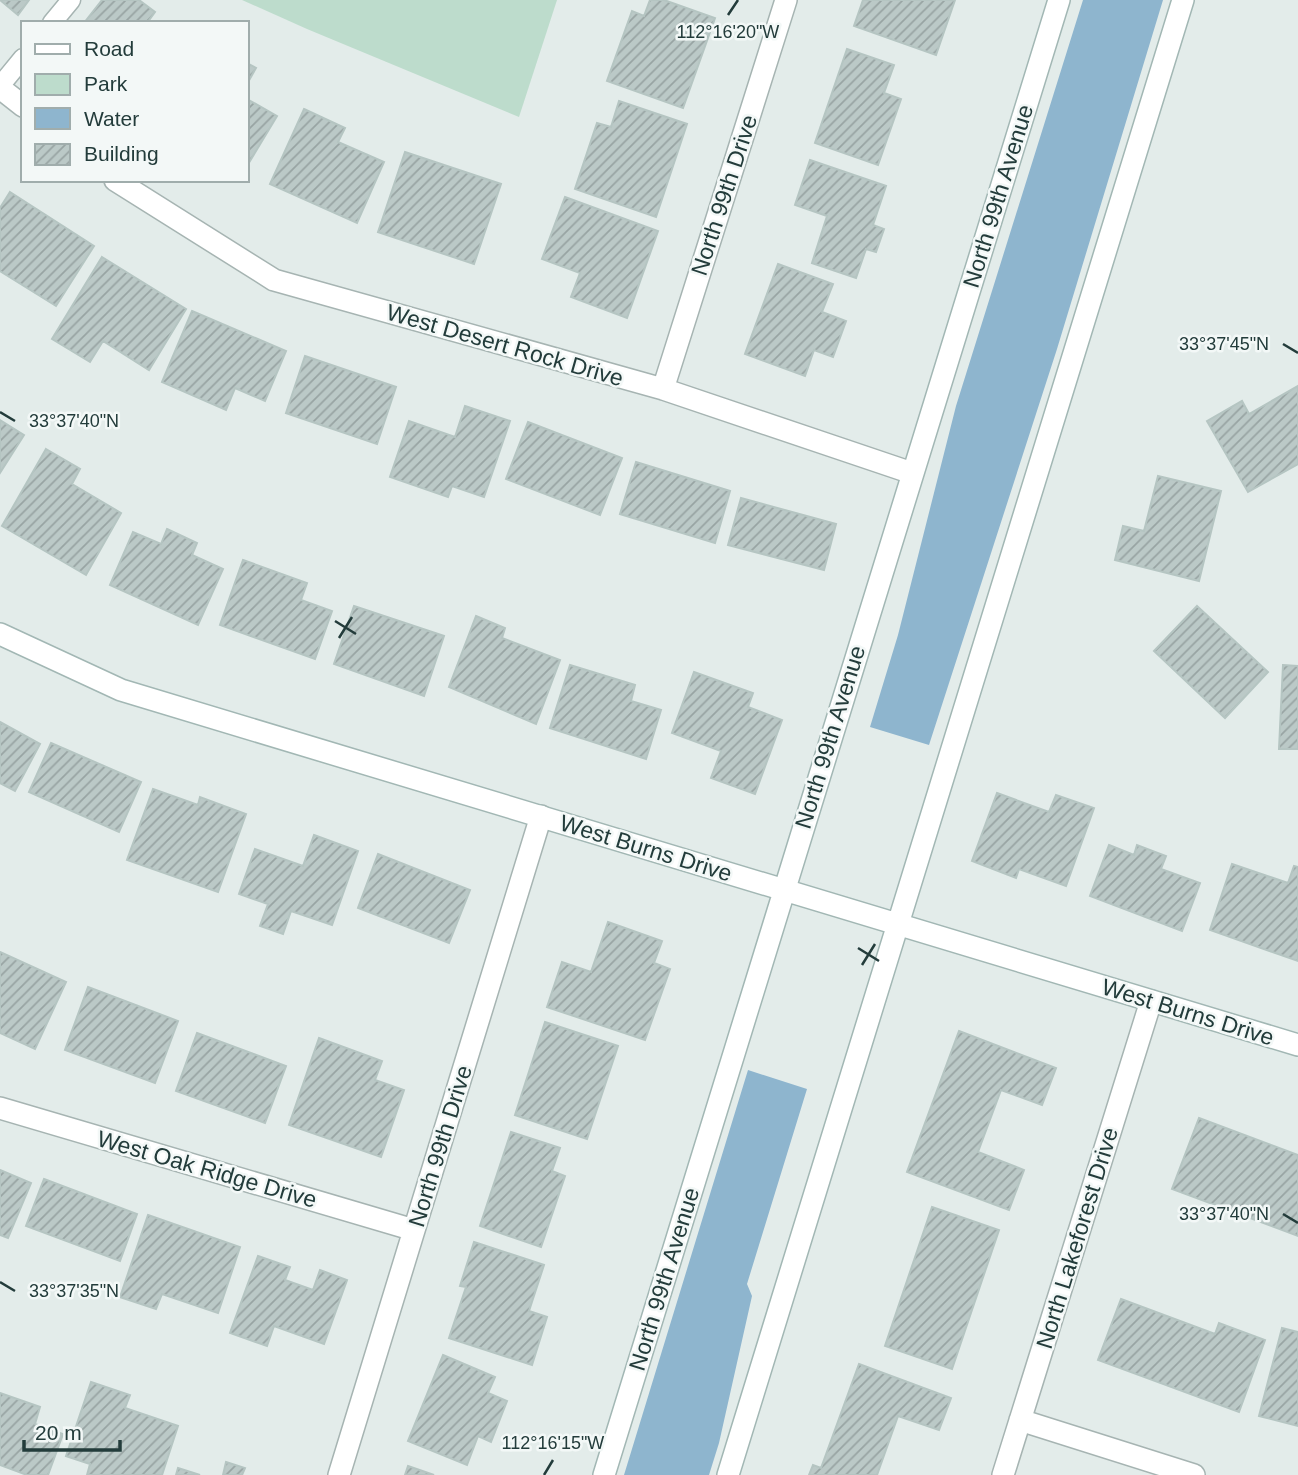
<svg xmlns="http://www.w3.org/2000/svg" width="1298" height="1475" font-family="Helvetica,sans-serif">
<style>
.green{fill:#bddccc}
.water{fill:#8eb5ce}
.building{fill:url(#building-hatch);stroke:#b5c5c2;stroke-width:2}
.lines{fill:none;stroke-linecap:round;stroke-linejoin:round}
.lane-casing{stroke:#a6b4b2;stroke-width:21}
.street-casing{stroke:#a6b4b2;stroke-width:24}
.secondary-casing{stroke:#a2b7b4;stroke-width:24}
.lane{stroke:#fff;stroke-width:18}
.street{stroke:#fff;stroke-width:21}
.secondary{stroke:#fff;stroke-width:21}
.ticks{fill:none;stroke:#233c3b;stroke-width:2.5}
.labels{text-anchor:middle;stroke-width:5;stroke-linejoin:round;paint-order:stroke}
.street-label{font-size:23px;fill:#233c3b;stroke:#f3f8f7}
.ticks-label{font-size:18px;text-anchor:middle;fill:#233c3b;stroke:#f3f8f7;stroke-width:5;stroke-linejoin:round;paint-order:stroke}
</style>
<defs>
<pattern id="building-hatch" width="6" height="6" patternUnits="userSpaceOnUse" patternTransform="scale(1.75)"><rect width="6" height="6" fill="#bbc9c7"/><path d="M-1 1l2-2M0 6l6-6M5 7l2-2" fill="none" stroke="#98a4a3"/></pattern>
</defs>
<rect width="100%" height="100%" fill="#e3ecea"/>
<path class="green" d="M242,0h315l-38,117 -212,-88z"/>
<path class="water" d="M1083,0h80l-106,349 -128,396 -59,-18 28,-92 58,-229z
M748,1070l59,19 -60,195 5,12 -33,147 -10,32h-85z"/>
<path class="building" d="M0,0h29l-11,15z
M102,0h37l16,12 -8,11h-63z
M650,0h14l51,18 -32,90 -76,-27 25,-70 12,5z
M863,0h92l-19,55 -82,-29z
M847,49l47,16 -10,28 17,6 -23,66 -63,-22z
M247,63l9,5 -9,16z
M247,99l30,17 -30,50z
M619,101l68,23 -31,93 -81,-28 22,-66 14,4z
M304,109l41,19 -7,14 46,20 -27,61 -87,-39z
M405,152l96,32 -27,80 -96,-32z
M810,160l76,26 -13,39 11,4 -8,23 -10,-3 -10,29 -44,-15 15,-47 -32,-11z
M10,192l84,54 -38,60 -56,-35v-63z
M565,197l93,34 -31,87 -56,-21 9,-24 -38,-14z
M102,257l84,52 -37,61 -46,-29 -13,21 -38,-23z
M778,264l55,20 -11,28 24,9 -13,36 -19,-7 -9,26 -60,-22z
M192,311l94,40 -21,50 -30,-13 -9,22 -64,-28z
M305,356l91,31 -19,57 -91,-31z
M1298,386v78l-50,28 -41,-71 35,-20 7,13z
M465,406l45,15 -26,76 -32,-11 -4,11 -58,-20 19,-56 46,16z
M0,420l24,15 -24,38z
M528,422l94,36 -22,57 -94,-36z
M46,449l34,20 -8,15 49,29 -35,62 -84,-49z
M636,462l94,29 -15,52 -95,-29z
M1158,476l63,15 -22,90 -84,-21 8,-34 21,5z
M741,498l95,26 -12,46 -96,-25z
M167,529l30,14 -5,12 31,14 -25,56 -88,-40 23,-53 28,12z
M243,560l64,23 -6,17 31,11 -17,48 -95,-34z
M354,606l90,30 -20,60 -90,-32z
M1197,606l71,66 -43,46 -71,-67z
M476,616l29,12 -3,10 58,22 -24,64 -87,-37z
M570,665l65,20 -4,16 30,9 -15,49 -96,-31z
M1283,665l15,1v83h-19z
M694,672l59,21 -5,14 34,13 -27,74 -44,-16 10,-27 -49,-18z
M0,722l40,22 -25,47 -15,-8z
M51,743l90,39 -22,50 -90,-40z
M153,789l45,16 2,-8 46,17 -28,78 -91,-32z
M997,793l52,19 7,-17 38,13 -28,78 -47,-17 -3,9 -44,-17z
M314,835l44,16 -26,74 -41,-14 -8,23 -23,-8 8,-22 -29,-10 16,-45 48,17z
M1109,845l25,10 3,-10 29,11 -5,13 39,14 -18,48 -92,-35z
M378,854l92,36 -21,53 -91,-35z
M1232,864l56,19 6,-17 4,1v94l-88,-31z
M608,922l54,19 -8,22 16,6 -25,71 -98,-33 15,-45 29,10z
M0,952l66,30 -31,67 -35,-16z
M88,987l90,34 -23,62 -90,-33z
M545,1022l73,24 -31,93 -72,-24z
M959,1031l97,37 -14,37 -41,-15 -23,62 46,18 -15,40 -102,-38z
M197,1033l89,33 -21,57 -89,-32z
M319,1038l63,23 -7,19 29,10 -23,67 -92,-32z
M1199,1118l99,37v81l-126,-47z
M511,1132l49,16 -8,23 13,5 -24,71 -61,-21z
M0,1170l31,13 -23,55 -8,-3z
M44,1179l93,35 -17,47 -94,-35z
M932,1207l67,23 -47,139 -67,-23z
M148,1215l92,32 -22,66 -56,-19 -6,15 -36,-12z
M474,1242l70,23 -15,46 18,6 -15,48 -83,-27 17,-51 -6,-1z
M258,1256l32,11 -5,13 28,10 7,-20 27,10 -23,64 -50,-18 -7,20 -37,-13z
M1121,1299l94,35 4,-11 46,17 -26,72 -141,-52z
M1282,1328l16,4v94l-39,-10z
M443,1355l52,22 -7,16 19,8 -16,41 -13,-6 -11,29 -59,-24z
M859,1364l92,34 -12,32 -41,-14 -21,59h-68l4,-10 8,3z
M91,1382l39,13 -5,13 53,18 -16,49h-75l3,-11 -24,-8z
M0,1393l40,14 -5,17 28,10 -15,41h-21l-27,-10z
M226,1462l19,6 -3,7h-19z
M408,1466l26,9h-29z
M178,1468l22,7h-24z"/>
<g class="lines">
<defs>
<path id="lane" d="M52,23l19,-23
M0,86l23,-28"/>
<path id="street" d="M0,88l23,18
M115,180l159,100 389,109 249,84
M663,389l123,-389
M0,1108l414,122
M1020,1420l174,55
M339,1475l202,-659
M1003,1475l148,-474"/>
<path id="secondary" d="M0,634l121,56 1177,355
M604,1475l455,-1475
M728,1475l455,-1475"/>
</defs>
<use href="#lane" class="lane-casing"/>
<use href="#street" class="street-casing"/>
<use href="#secondary" class="secondary-casing"/>
<use href="#lane" class="lane"/>
<use href="#street" class="street"/>
<use href="#secondary" class="secondary"/>
</g>
<path class="ticks" d="M728,15l10,-15M1283,344l15,9M0,412l15,9M335,621l21,13M339,638l13,-21M858,948l21,13M862,965l13,-21M1283,1214l15,9M0,1282l15,9M544,1475l9,-15"/>
<g class="labels">
<g class="street-label">
<text transform="translate(724 195) rotate(-72)" y="8">North 99th Drive</text>
<text transform="translate(998 196) rotate(-73)" y="8">North 99th Avenue</text>
<text transform="translate(505 345) rotate(16)" y="8">West Desert Rock Drive</text>
<text transform="translate(830 737) rotate(-73)" y="8">North 99th Avenue</text>
<text transform="translate(646 848) rotate(17)" y="8">West Burns Drive</text>
<text transform="translate(1188 1012) rotate(17)" y="8">West Burns Drive</text>
<text transform="translate(440 1146) rotate(-73)" y="8">North 99th Drive</text>
<text transform="translate(207 1169) rotate(16)" y="8">West Oak Ridge Drive</text>
<text transform="translate(1077 1238) rotate(-73)" y="8">North Lakeforest Drive</text>
<text transform="translate(664 1279) rotate(-73)" y="8">North 99th Avenue</text>
</g>
</g>
<g class="ticks-label">
<text x="728" y="38">112°16'20"W</text>
<text x="1224" y="350">33°37'45"N</text>
<text x="74" y="427">33°37'40"N</text>
<text x="1224" y="1220">33°37'40"N</text>
<text x="74" y="1297">33°37'35"N</text>
<text x="553" y="1449">112°16'15"W</text>
</g>
<rect x="21" y="21" width="228" height="161" fill="#f3f8f7" stroke="#a0adac" stroke-width="2"/>
<rect x="35" y="44" width="35" height="10" fill="#ffffff" stroke="#a0adac" stroke-width="2"/>
<text x="84" y="56" font-size="21" fill="#233c3b">Road</text>
<rect x="35" y="74" width="35" height="21" fill="#bddccc" stroke="#a0adac" stroke-width="2"/>
<text x="84" y="91" font-size="21" fill="#233c3b">Park</text>
<rect x="35" y="108" width="35" height="21" fill="#8eb5ce" stroke="#a0adac" stroke-width="2"/>
<text x="84" y="126" font-size="21" fill="#233c3b">Water</text>
<rect x="35" y="144" width="35" height="21" fill="url(#building-hatch)" stroke="#a0adac" stroke-width="2"/>
<text x="84" y="161" font-size="21" fill="#233c3b">Building</text>
<path d="M24 1440v10h96v-10" fill="none" stroke="#233c3b" stroke-width="3.5"/>
<text x="35" y="1440" font-size="21" fill="#233c3b" stroke="#f3f8f7" stroke-width="5" paint-order="stroke">20 m</text>
</svg>
